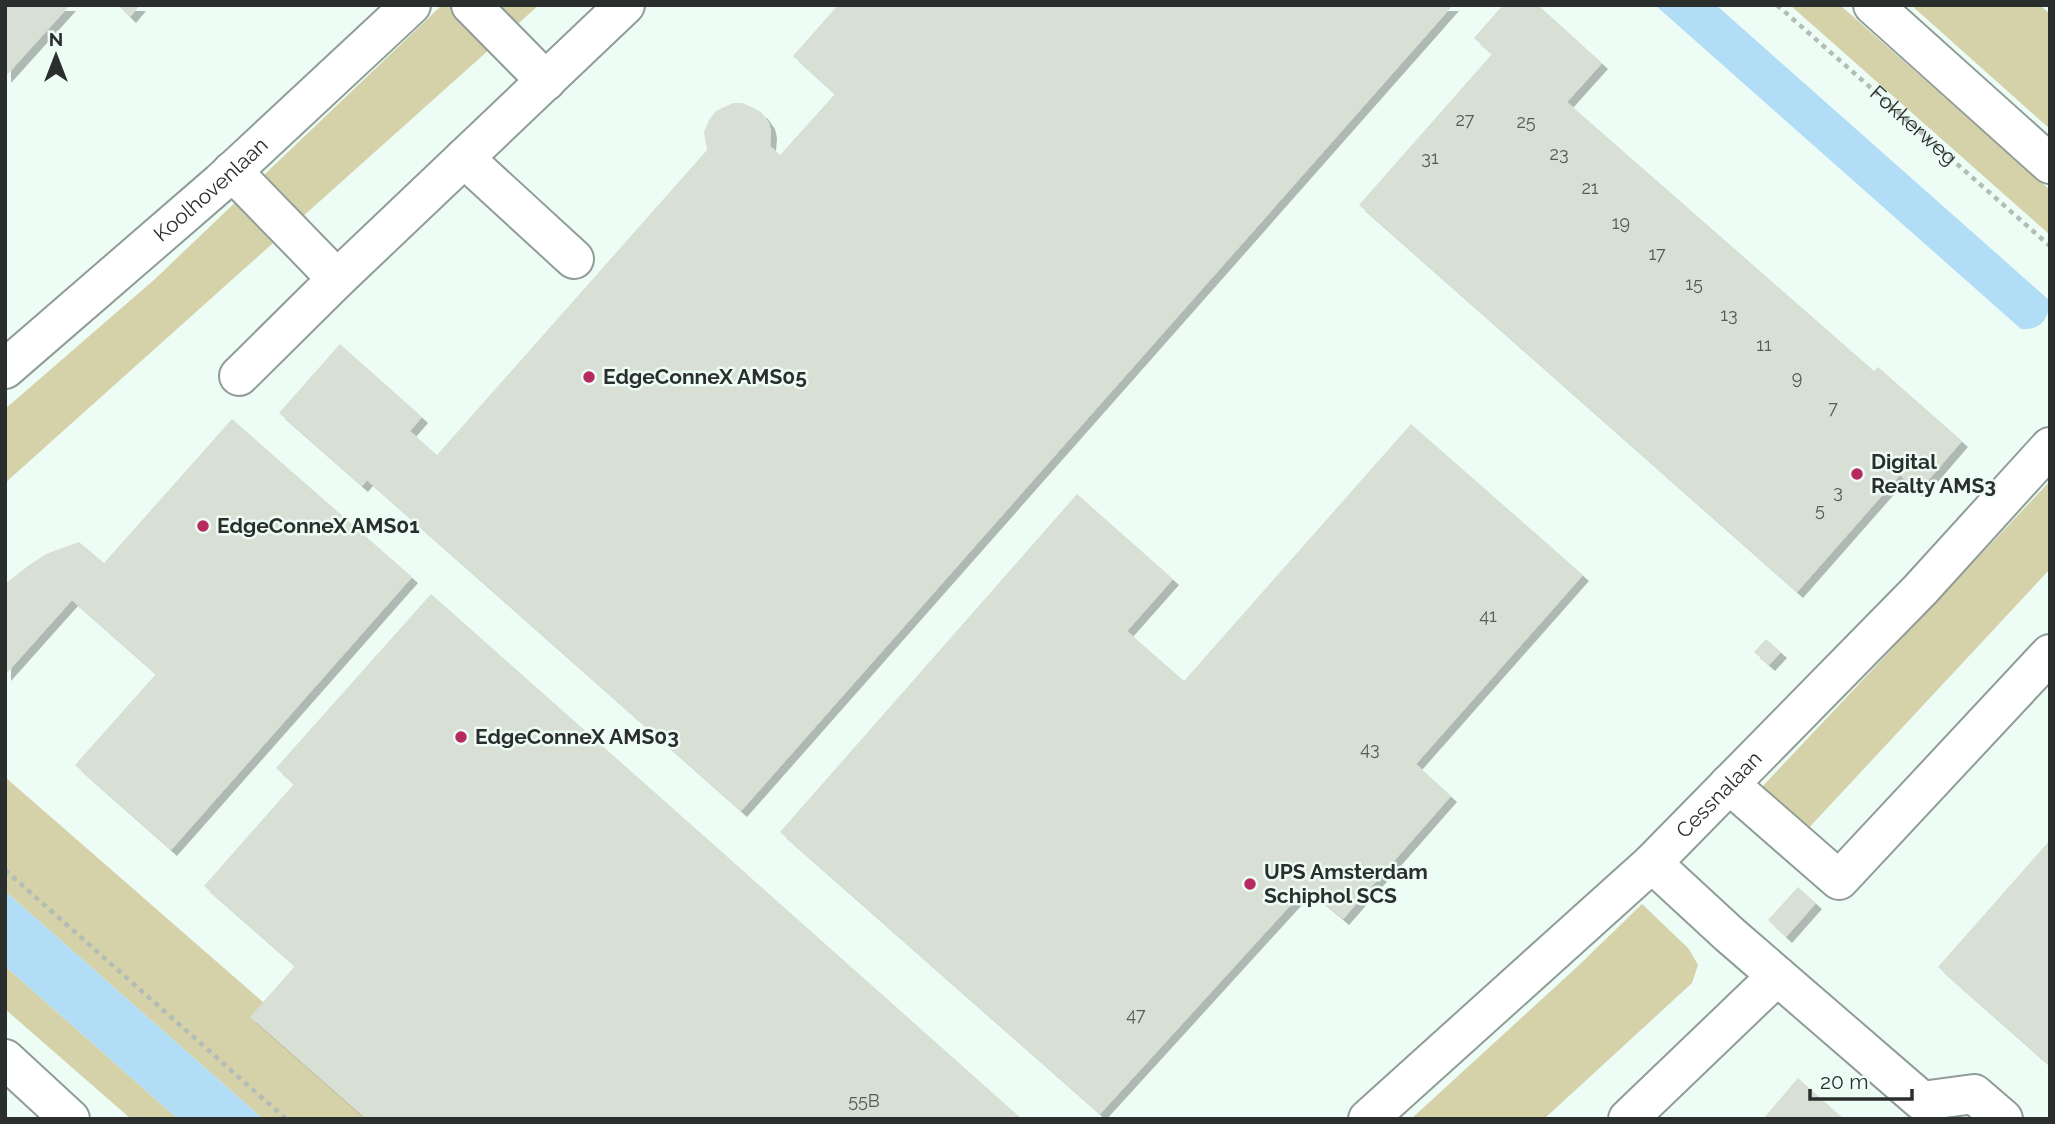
<svg xmlns="http://www.w3.org/2000/svg" width="2055" height="1124" font-family="Raleway,sans-serif">
<style>
.green{fill:#d5d1a9}
.water{fill:#b2ddf6}
.building{fill:#d8dfd4;filter:url(#shadow)}
.lines{fill:none;stroke-linecap:round;stroke-linejoin:round}
.minor-casing{stroke:#909d97;stroke-width:42}
.path{stroke:#b2bdb8;stroke-width:4.5;stroke-dasharray:5 5;stroke-linecap:butt}
.minor{stroke:#fff;stroke-width:38}
.poi-dot{fill:#b72a5f;stroke:#eefcf6;stroke-width:2.5}
.labels{text-anchor:middle;stroke-width:5;stroke-linejoin:round;paint-order:stroke}
.number-label{font-size:18px;fill:#565b57}
.street-label{font-size:21px;fill:#2a2f2d;stroke:#eefcf6}
.poi-label{font-size:21px;font-weight:bold;fill:#2a2f2d;stroke:#eefcf6;text-anchor:start}
</style>
<defs>
<filter id="shadow"><feDropShadow dx="6" dy="6" stdDeviation="0" flood-color="#0004"/></filter>
</defs>
<rect width="100%" height="100%" fill="#eefcf6"/>
<path class="green" d="M442,5h97l-534,478v-74l150,-130z
M1790,5h50l210,185v45z
M1911,5h129l10,9v115z
M2050,481v88l-245,263 -44,-44z
M5,777l392,342h-134l-258,-228z
M1642,904l47,45 9,16 -6,18 -148,136h-133l166,-152z
M5,966l173,153h-47l-126,-110z"/>
<path class="water" d="M1655,5h61l333,295c1,19 -9,31 -28,29z
M5,891l258,228h-85l-173,-153z"/>
<path class="building" d="M5,5h65l-65,72z
M118,5h22l-10,12z
M838,5h615l-712,806 -374,-331 -5,6 -83,-73 61,-69 82,73 -12,14 27,24 270,-305 -3,-18 5,-12 7,-9 17,-8h9l12,5 8,5 7,10 2,9 -1,14 10,9 55,-61 -42,-38z
M1503,5h35l64,58 -35,39 307,269 4,-4 84,74 -44,51 -18,-17 -103,117 -438,-387 133,-151 -18,-16z
M232,419l180,158 -241,273 -96,-85 81,-91 -84,-74 -67,75v-91l23,-18 18,-12 33,-12 25,21z
M1411,424l172,151 -167,189 35,32 -108,123 -37,-31 -206,226 -320,-282 297,-338 96,85 -46,52 57,50z
M431,594l273,242 318,283h-656l-116,-102 45,-51 -91,-80 90,-102 -18,-16z
M1766,639l15,13 -12,13 -15,-13z
M2050,840v226l-112,-99z
M1798,887l18,16 -30,34 -18,-17z
M1798,1078l46,41h-81z"/>
<g class="lines">
<defs>
<g id="minor">
<path d="M471,5l75,76"/>
<path d="M1873,5l177,159"/>
<path d="M464,158l110,101"/>
<path d="M232,171l105,108"/>
<path id="s2" d="M5,369l216,-187 190,-177"/>
<path d="M239,376l98,-97 288,-274"/>
<path d="M1729,784l110,96 211,-226"/>
<path d="M1652,863l78,72 192,166 52,-7 29,25"/>
<path d="M5,1059l65,60"/>
<path id="s3" d="M1368,1119l284,-256 268,-273 130,-143"/>
<path d="M1628,1119l149,-143"/>
</g>
</defs>
<use href="#minor" class="minor-casing"/>
<g class="path">
<path id="s1" d="M1777,5l273,241"/>
<path d="M5,870l281,249"/>
</g>
<use href="#minor" class="minor"/>
</g>
<g class="poi-dot">
<circle cx="589" cy="377" r="7"/>
<circle cx="1857" cy="474" r="7"/>
<circle cx="203" cy="526" r="7"/>
<circle cx="461" cy="737" r="7"/>
<circle cx="1250" cy="884" r="7"/>
</g>
<g class="labels">
<g class="number-label">
<text x="1465" y="126">27</text>
<text x="1526" y="128">25</text>
<text x="1559" y="160">23</text>
<text x="1430" y="164">31</text>
<text x="1590" y="194">21</text>
<text x="1621" y="229">19</text>
<text x="1657" y="260">17</text>
<text x="1694" y="290">15</text>
<text x="1729" y="321">13</text>
<text x="1764" y="351">11</text>
<text x="1797" y="384">9</text>
<text x="1833" y="414">7</text>
<text x="1838" y="498">3</text>
<text x="1820" y="516">5</text>
<text x="1488" y="622">41</text>
<text x="1370" y="755">43</text>
<text x="1136" y="1021">47</text>
<text x="864" y="1107">55B</text>
</g>
<g class="street-label">
<text dy="7" stroke="none"><textPath href="#s1" startOffset="182">Fokkerweg</textPath></text>
<text dy="7" stroke="none"><textPath href="#s2" startOffset="273">Koolhovenlaan</textPath></text>
<text dy="7" stroke="none"><textPath href="#s3" startOffset="478">Cessnalaan</textPath></text>
</g>
<g class="poi-label">
<text x="603" y="384">EdgeConneX AMS05</text>
<text x="1871" y="469">Digital<tspan x="1871" dy="24">Realty AMS3</tspan></text>
<text x="217" y="533">EdgeConneX AMS01</text>
<text x="475" y="744">EdgeConneX AMS03</text>
<text x="1264" y="879">UPS Amsterdam<tspan x="1264" dy="24">Schiphol SCS</tspan></text>
</g>
</g>
<rect width="2055" height="1124" fill="none" stroke="#2a2f2d" stroke-width="14"/>
<g transform="translate(56 56)" stroke="#eefcf6" stroke-width="5" paint-order="stroke">
<path d="M0-5L12 26L0 18L-12 26Z" fill="#2a2f2d"/>
<text y="-10" font-size="19" font-weight="bold" text-anchor="middle" fill="#2a2f2d">N</text>
</g>
<path d="M1810 1089v10h102v-10" fill="none" stroke="#2a2f2d" stroke-width="3.5"/>
<text x="1820" y="1089" font-size="21" fill="#2a2f2d" stroke="#eefcf6" stroke-width="5" paint-order="stroke">20 m</text>
</svg>
